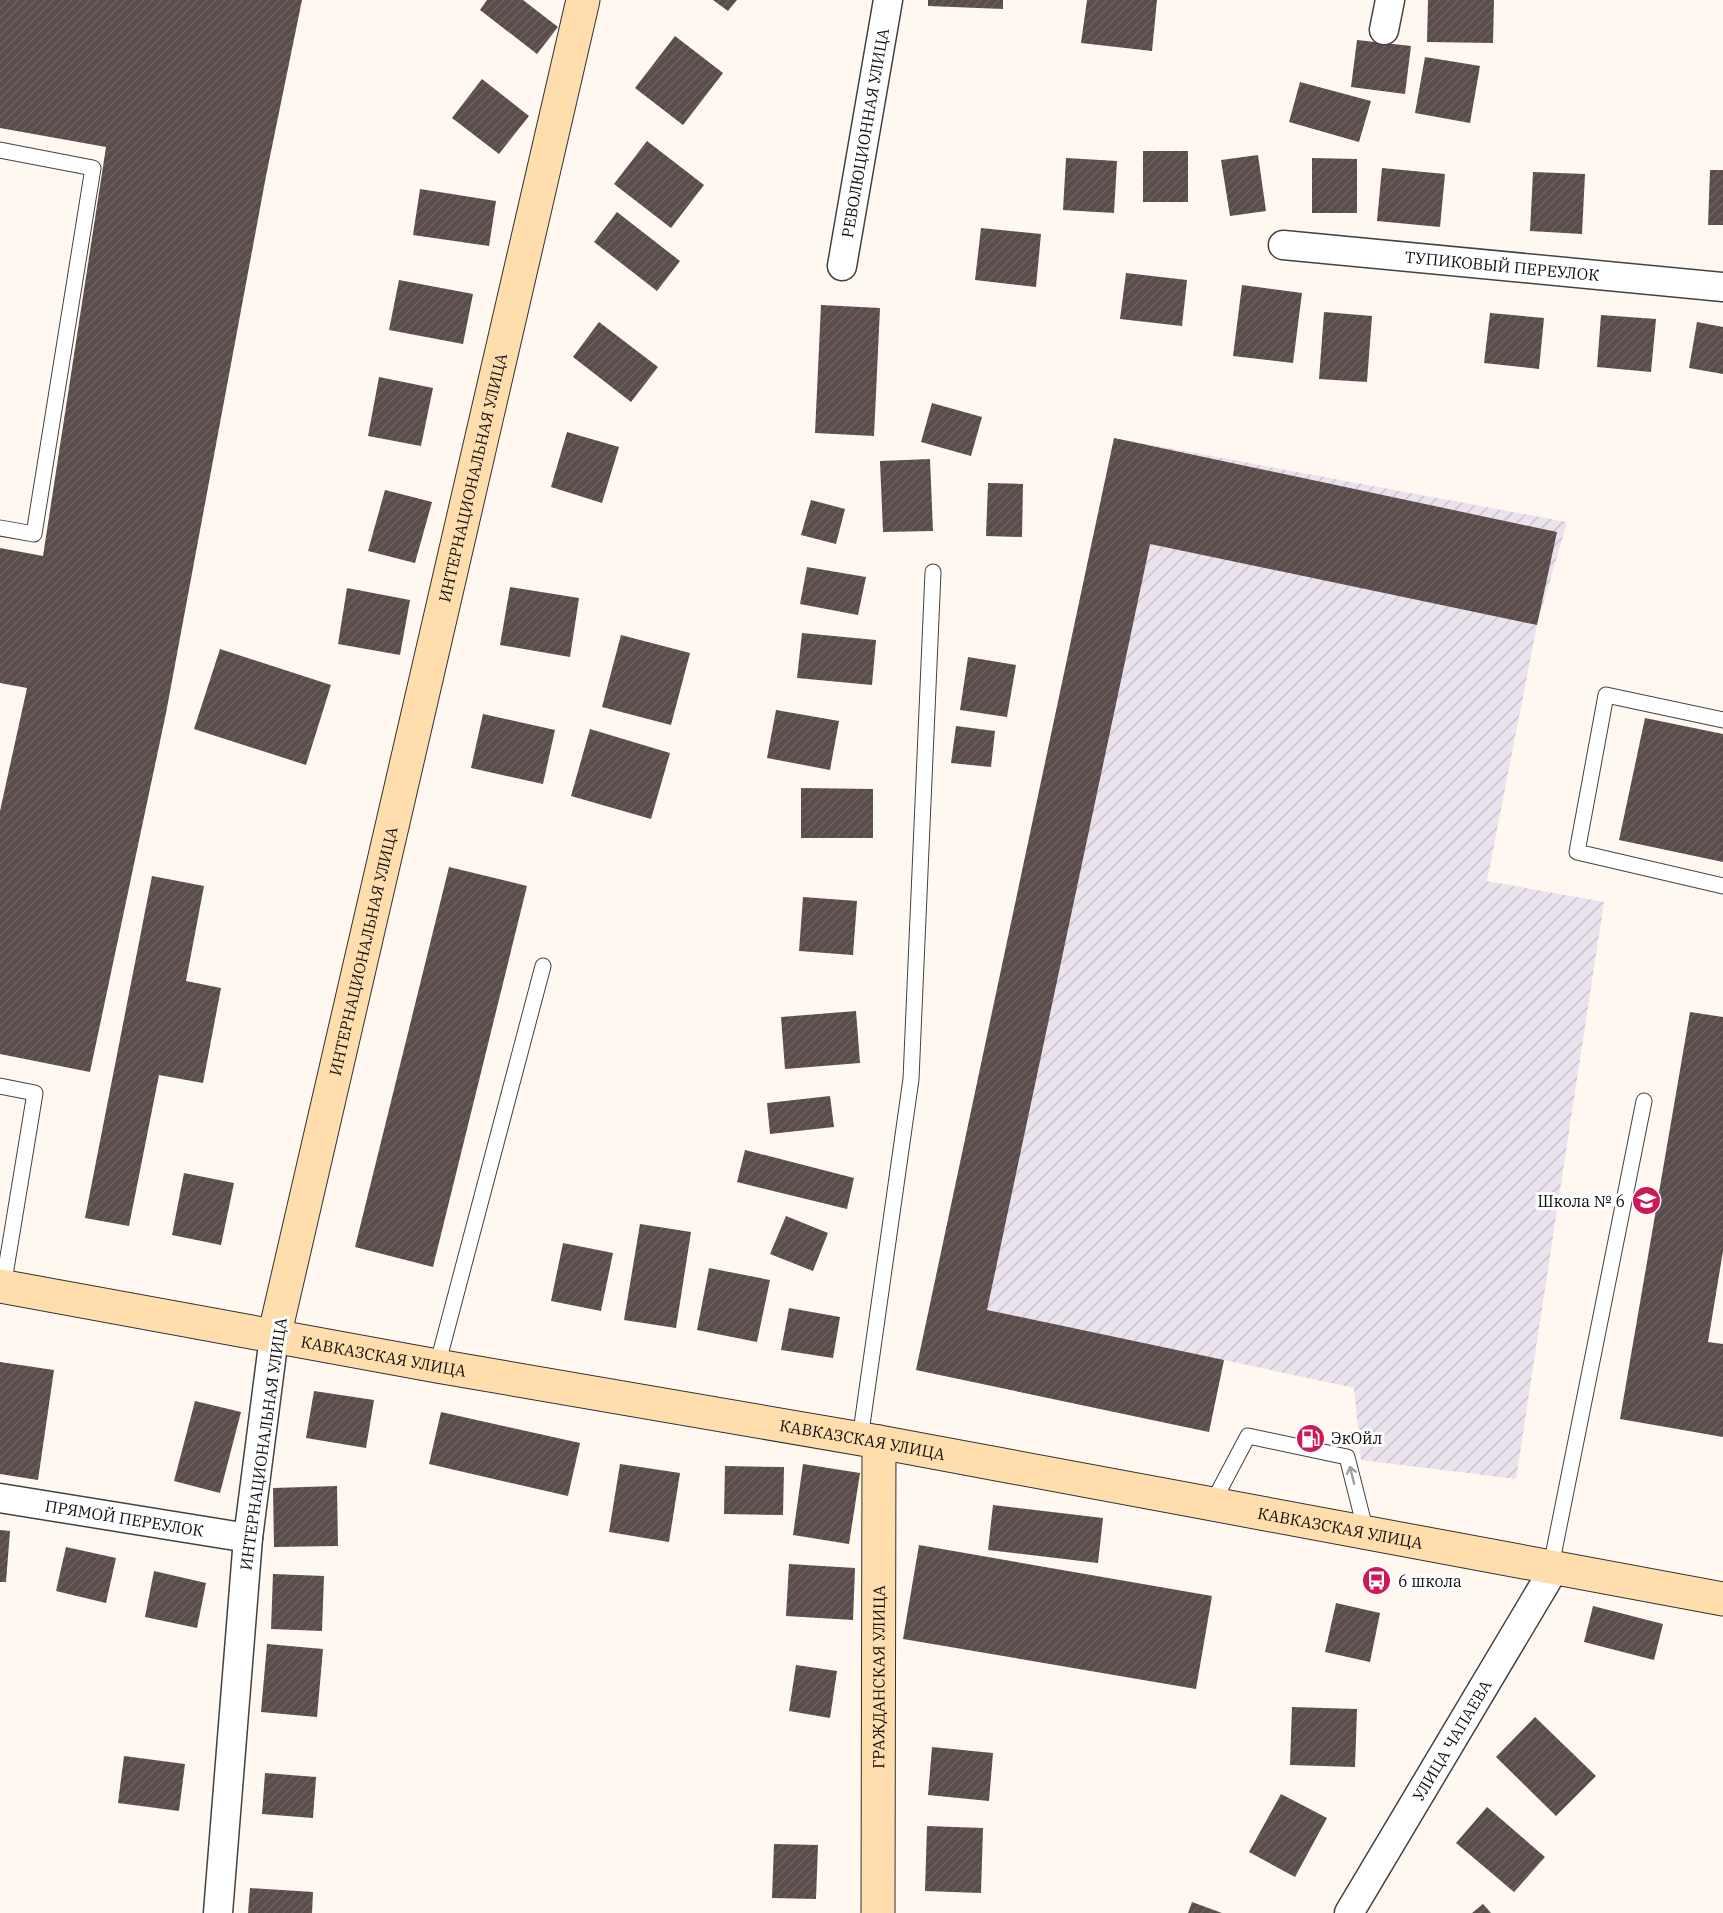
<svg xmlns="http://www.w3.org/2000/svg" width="1723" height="1913" font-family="'IBM Plex Serif',serif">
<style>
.industrial{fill:url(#industrial-furrows)}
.building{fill:url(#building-hatch)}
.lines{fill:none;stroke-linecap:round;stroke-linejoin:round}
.lane-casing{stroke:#424242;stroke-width:17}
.street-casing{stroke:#424242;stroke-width:31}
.secondary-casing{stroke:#313131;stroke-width:35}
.lane{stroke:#fff;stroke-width:15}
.street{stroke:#fff;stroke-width:28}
.secondary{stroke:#ffddac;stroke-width:33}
.oneway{stroke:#9f9f9f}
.labels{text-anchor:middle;stroke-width:6;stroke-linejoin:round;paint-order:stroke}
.street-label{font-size:16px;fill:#0f0f0f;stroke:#fff}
.poi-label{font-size:16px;fill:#0f0f0f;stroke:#fff;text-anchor:start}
</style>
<defs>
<pattern id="industrial-furrows" width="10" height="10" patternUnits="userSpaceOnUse" patternTransform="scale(1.5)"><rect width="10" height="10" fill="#eae3ee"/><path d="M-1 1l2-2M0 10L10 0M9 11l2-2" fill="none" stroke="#c8c2cb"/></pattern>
<pattern id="building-hatch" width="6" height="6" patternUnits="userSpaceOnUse" patternTransform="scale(1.5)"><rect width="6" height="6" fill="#594c4a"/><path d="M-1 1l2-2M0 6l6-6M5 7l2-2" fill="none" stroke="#6c6160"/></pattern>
</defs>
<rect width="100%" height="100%" fill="#fff8f1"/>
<path class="industrial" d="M1114,438l453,84 -30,103 -50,256 117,21 -88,577 -155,-19 -7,-72 -130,-28 -15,72 -293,-62z"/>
<path class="building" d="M0,0h302l-36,176 -100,537 -76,359 -90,-18v-243l27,-123 -27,-5v-135l43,8 63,-409 -106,-19z
M487,0h36l35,27 -21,27 -57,-44z
M713,0h24l-9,11z
M928,0h75v9l-75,-3z
M1087,0h70l-5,51 -71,-8z
M1428,0h66l-1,43 -66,-1z
M675,36l48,37 -40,52 -48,-37z
M1357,40l54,6 -6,48 -54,-7z
M1425,57l55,9 -10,57 -55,-10z
M482,79l47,37 -30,38 -47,-36z
M1300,82l71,19 -12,41 -70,-20z
M647,141l57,44 -33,43 -57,-44z
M1143,151h45v51h-45z
M1258,155l8,56 -36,5 -9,-56z
M1066,158l51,3 -3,52 -51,-3z
M1312,158l45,1v54h-45z
M1382,168l63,6 -5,53 -63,-6z
M1710,170h13v55h-15z
M1533,172l52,2 -3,60 -52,-3z
M420,189l76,12 -7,45 -76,-11z
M617,212l63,49 -23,30 -63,-49z
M981,228l60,6 -5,53 -61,-7z
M1126,273l61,7 -5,46 -62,-7z
M399,280l74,14 -10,50 -74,-14z
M1242,285l60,8 -9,70 -60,-7z
M821,305l59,3 -6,128 -59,-3z
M1324,312l48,4 -5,66 -48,-3z
M1490,313l54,5 -5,51 -55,-6z
M1601,315l55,4 -5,53 -54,-5z
M599,322l59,45 -27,35 -58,-45z
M1697,322l26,5v47l-34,-6z
M379,377l54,11 -12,58 -53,-10z
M932,403l50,14 -11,39 -50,-14z
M567,432l52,15 -17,56 -51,-16z
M1114,438l443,94 -20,93 -387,-81 -163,766 237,50 -15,72 -293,-62z
M930,459l3,72 -50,1 -3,-71z
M988,483l35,1 -1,53 -36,-1z
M385,490l47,12 -17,61 -47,-12z
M811,500l34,9 -9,35 -35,-9z
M807,567l59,10 -8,38 -58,-11z
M510,587l69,11 -9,59 -70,-12z
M347,588l63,12 -10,55 -62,-11z
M802,633l74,7 -4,45 -75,-7z
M621,635l69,18 -19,72 -69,-18z
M220,649l111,36 -25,80 -112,-36z
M968,657l48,8 -9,52 -47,-7z
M776,710l63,11 -9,49 -63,-12z
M483,714l72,16 -12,54 -72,-16z
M1645,718l78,16v128l-104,-22z
M956,726l39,5 -4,36 -40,-4z
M590,729l80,24 -19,66 -80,-23z
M801,788l72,1v49h-72z
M449,867l78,19 -94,381 -78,-20z
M152,876l52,10 -18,95 35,7 -18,95 -44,-8 -30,151 -44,-8z
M803,897l54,4 -4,54 -54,-4z
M856,1011l4,52 -75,6 -4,-52z
M1690,1012l33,5v234l-15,91 15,2v93l-103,-18z
M830,1096l4,31 -64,7 -3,-31z
M745,1150l109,28 -7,31 -110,-27z
M184,1173l50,10 -13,62 -49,-10z
M786,1216l42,17 -15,38 -43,-17z
M640,1224l51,8 -15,96 -52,-8z
M563,1243l50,10 -12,58 -50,-10z
M709,1268l61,12 -13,62 -60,-12z
M789,1308l51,9 -7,41 -52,-8z
M0,1362l54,8 -16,110 -38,-6z
M314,1391l60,9 -8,48 -60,-10z
M195,1401l46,11 -21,81 -46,-12z
M441,1412l139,31 -12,53 -139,-32z
M620,1464l60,9 -11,69 -60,-10z
M803,1464l57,9 -11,71 -56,-9z
M725,1466l59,1 -1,48 -59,-1z
M337,1486l1,60 -64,1 -1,-59z
M993,1505l110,13 -5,45 -110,-13z
M0,1530l10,1 -4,51h-6z
M919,1545l293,51 -16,93 -293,-50z
M66,1547l50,11 -10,45 -50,-12z
M789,1564l66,4 -2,52 -67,-4z
M154,1571l52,12 -9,45 -52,-11z
M273,1574l51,2 -2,55 -51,-2z
M1336,1603l44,10 -10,49 -45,-10z
M1593,1606l70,18 -9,36 -70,-18z
M267,1644l56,5 -6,68 -56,-5z
M796,1665l41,6 -7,47 -41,-7z
M1292,1707l65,2 -2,58 -65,-2z
M1535,1717l61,59 -40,40 -60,-59z
M932,1747l61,6 -4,48 -61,-6z
M124,1756l61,8 -6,47 -61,-8z
M265,1773l51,4 -3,41 -51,-4z
M1281,1794l46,24 -32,59 -46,-25z
M1487,1807l58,50 -31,35 -58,-49z
M927,1826l56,2 -2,65 -56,-2z
M774,1844l44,1 -2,54 -44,-1z
M250,1888l63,4 -1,21h-64z
M1192,1902l30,11h-34z
M1483,1904l8,9h-19z"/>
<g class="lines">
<defs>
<path id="lane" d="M0,150l93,18 -59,366 -34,-6
M1723,720l-117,-25 -29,157 146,34
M0,1086l35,7 -32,194
M437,1366l106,-400
M860,1439l51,-360 22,-507
M1212,1504l36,-68 99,21 19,75
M1551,1566l93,-465"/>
<g id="street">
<path d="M1384,30l6,-30"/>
<path id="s1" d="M1283,245l440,42"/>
<path id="s2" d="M842,266l46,-266"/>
<path id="s3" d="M0,1498l248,40"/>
<path d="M218,1913l30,-375 26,-201"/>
<path id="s4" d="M1349,1913l206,-346"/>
</g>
<g id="secondary">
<path id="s5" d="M0,1286l437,80 442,76 844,157"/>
<path id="s6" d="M274,1337l309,-1337"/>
<path id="s7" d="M878,1913l1,-471"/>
</g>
</defs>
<use href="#lane" class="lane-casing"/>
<use href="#street" class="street-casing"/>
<use href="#secondary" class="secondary-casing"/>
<use href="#lane" class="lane"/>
<use href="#street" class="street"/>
<use href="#secondary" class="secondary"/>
</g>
<defs><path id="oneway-shaft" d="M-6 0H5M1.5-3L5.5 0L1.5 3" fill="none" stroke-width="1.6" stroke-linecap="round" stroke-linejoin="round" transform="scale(1.5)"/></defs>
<use class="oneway" href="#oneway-shaft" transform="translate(1352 1475) rotate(-104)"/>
<defs>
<symbol id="school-disc" viewBox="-11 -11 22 22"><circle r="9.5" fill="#cd1957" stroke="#fff"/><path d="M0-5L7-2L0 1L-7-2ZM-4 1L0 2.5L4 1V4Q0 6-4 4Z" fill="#fff"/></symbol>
<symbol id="fuel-disc" viewBox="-11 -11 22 22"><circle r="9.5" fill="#cd1957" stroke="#fff"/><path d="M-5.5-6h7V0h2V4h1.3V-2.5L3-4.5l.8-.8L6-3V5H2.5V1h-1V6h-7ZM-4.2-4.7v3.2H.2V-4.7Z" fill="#fff"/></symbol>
<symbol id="bus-disc" viewBox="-11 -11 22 22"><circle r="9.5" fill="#cd1957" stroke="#fff"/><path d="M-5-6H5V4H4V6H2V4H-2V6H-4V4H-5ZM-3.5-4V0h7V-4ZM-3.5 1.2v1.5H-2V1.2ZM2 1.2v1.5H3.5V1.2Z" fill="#fff"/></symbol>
</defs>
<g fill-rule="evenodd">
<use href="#school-disc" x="1630" y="1184" width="33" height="33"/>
<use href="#fuel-disc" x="1294" y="1422" width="33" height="33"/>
<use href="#bus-disc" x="1360" y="1564" width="33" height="33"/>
</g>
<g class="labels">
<g class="street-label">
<text dy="6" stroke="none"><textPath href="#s2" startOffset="135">РЕВОЛЮЦИОННАЯ УЛИЦА</textPath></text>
<text dy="6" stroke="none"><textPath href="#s1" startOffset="220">ТУПИКОВЫЙ ПЕРЕУЛОК</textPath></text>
<text dy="6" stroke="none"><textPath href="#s6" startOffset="882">ИНТЕРНАЦИОНАЛЬНАЯ УЛИЦА</textPath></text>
<text dy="6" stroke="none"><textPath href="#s6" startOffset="396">ИНТЕРНАЦИОНАЛЬНАЯ УЛИЦА</textPath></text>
<text dy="6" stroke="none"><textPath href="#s5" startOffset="390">КАВКАЗСКАЯ УЛИЦА</textPath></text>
<text dy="6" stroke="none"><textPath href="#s5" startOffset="876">КАВКАЗСКАЯ УЛИЦА</textPath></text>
<text transform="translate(263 1444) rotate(-82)" y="6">ИНТЕРНАЦИОНАЛЬНАЯ УЛИЦА</text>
<text dy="6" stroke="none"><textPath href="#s3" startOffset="126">ПРЯМОЙ ПЕРЕУЛОК</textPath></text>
<text dy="6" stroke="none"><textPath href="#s5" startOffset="1362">КАВКАЗСКАЯ УЛИЦА</textPath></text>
<text dy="6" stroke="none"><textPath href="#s7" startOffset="236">ГРАЖДАНСКАЯ УЛИЦА</textPath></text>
<text dy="6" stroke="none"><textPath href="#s4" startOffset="201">УЛИЦА ЧАПАЕВА</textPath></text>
</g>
<g class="poi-label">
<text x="1625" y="1207" text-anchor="end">Школа № 6</text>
<text x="1331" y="1444">ЭкОйл</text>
<text x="1398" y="1587">6 школа</text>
</g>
</g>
</svg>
